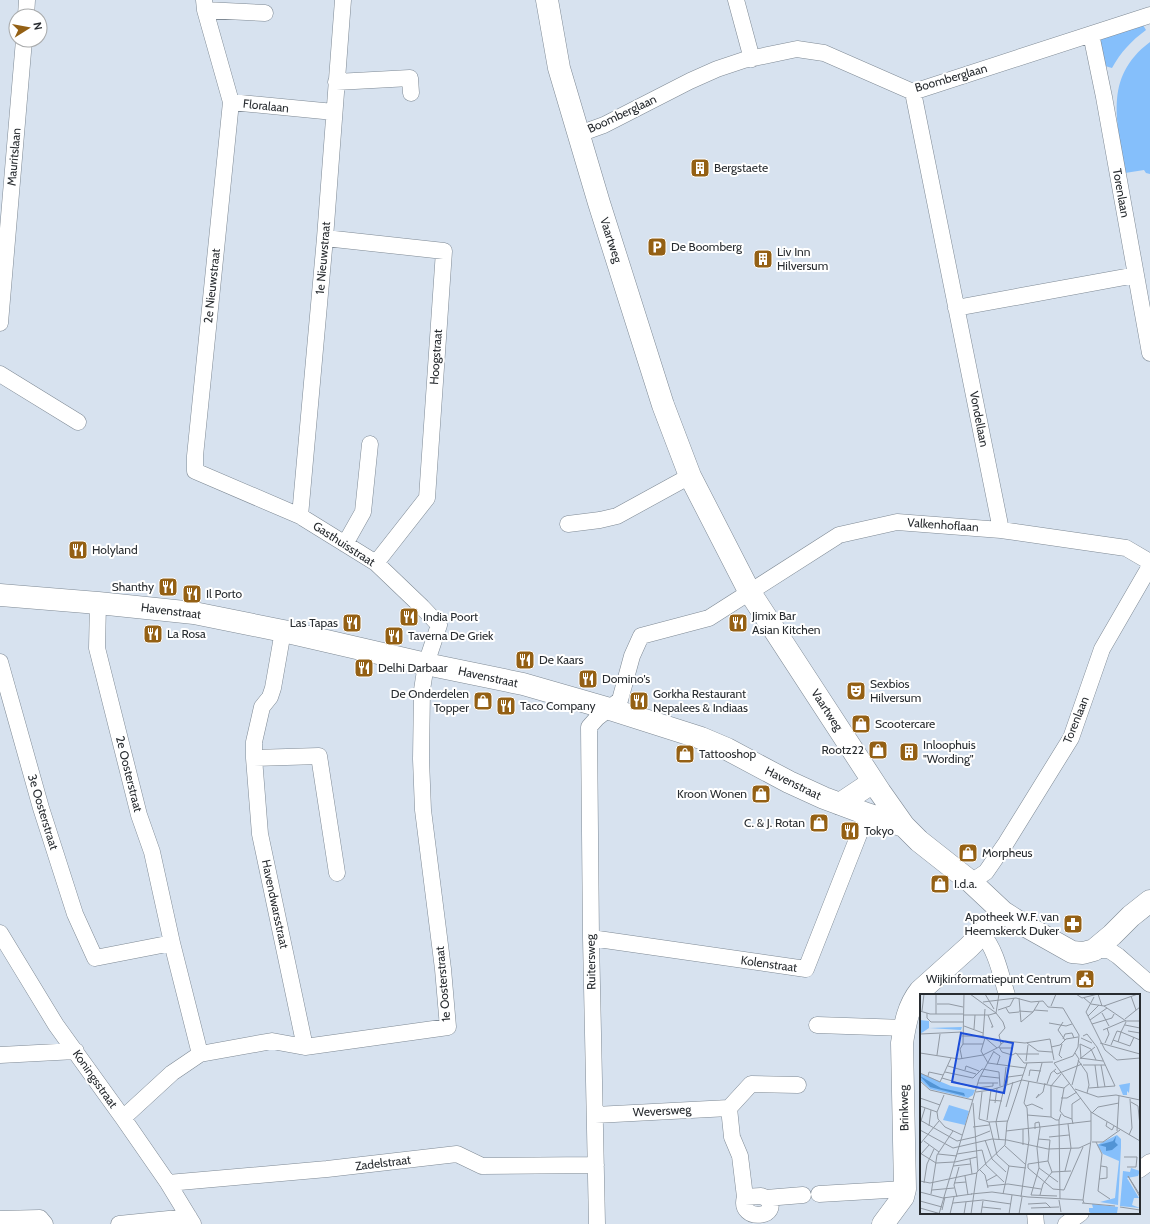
<svg xmlns="http://www.w3.org/2000/svg" width="1150" height="1224" font-family="Cabin,sans-serif">
<style>
.green{fill:#85bffb}
.lines{fill:none;stroke-linecap:round;stroke-linejoin:round}
.street-casing{stroke:#7e8994;stroke-width:17}
.secondary-casing{stroke:#7e8994;stroke-width:23}
.street{stroke:#fff;stroke-width:16}
.secondary{stroke:#fff;stroke-width:22}
.labels{text-anchor:middle;stroke-width:4;stroke-linejoin:round;paint-order:stroke}
.street-label{font-size:12px;fill:#282c30;stroke:#fff}
.poi-label{font-size:12px;fill:#282c30;stroke:#fff;text-anchor:start}
.inset-road{fill:none;stroke:#9199a3;stroke-width:1}
.view{fill:#1d4ed8;fill-opacity:0.15;stroke:#1d4ed8;stroke-width:2}
.inset-edge{fill:none;stroke:#282c30;stroke-width:2}
</style>
<rect width="100%" height="100%" fill="#d7e2ef"/>
<path class="green" d="M1143,25l3,5c-15,11 -25,22 -34,38l-7,-2 -7,-28z
M1150,42v132l-4,-1 -2,-3 -19,3c-7,-50 -23,-95 25,-131z"/>
<g class="lines">
<defs>
<path id="street" d="M736,0l16,59
M205,10l60,3
M26,16l1,-16
M1091,34l13,63 46,256
M336,82l74,-4 1,15
M913,92l88,438
M231,102l103,10
M579,134l25,-9 86,-44 27,-12 27,-9 53,-11 27,4 89,39 237,-77
M325,238l119,13 -17,247 -51,65
M956,308l180,-33
M0,323l24,-283
M0,374l78,48
M300,516l25,-278 18,-238
M568,524l32,-4 17,-4 73,-40
M345,544l18,-32 7,-68
M98,603l-1,45 42,167 13,37 20,91 28,111
M283,631l-10,57 -3,9 -8,10 -8,35v16l6,76 45,213
M0,662l41,146 34,106 20,44 77,-15
M254,758l65,-2 18,117
M971,882l15,-10 20,-29 65,-105 31,-89 48,-83
M0,933l56,92 67,93 45,65 25,41
M982,934c14,15 19,42 25,61
M591,938l215,31 61,-155
M1094,950h15l9,6 32,28
M817,1025l88,3
M0,1055l76,-4
M729,1108l3,29 8,19 5,41
M595,1115l134,-7 22,-24 47,1
M123,1118l49,-45 28,-19 72,-13 33,6 143,-20 -5,-58 -20,-159 -2,-51 1,-69 4,-26 13,-39 -17,-18 -46,-44 -76,-47 -105,-45v-15l36,-354 -26,-92 -1,-10
M1139,1170l11,-8
M168,1183l159,-14 130,-15 25,12 114,-1
M819,1194l86,-5
M766,1198c19,19 -29,26 -21,-1l16,-1 5,2 37,-3
M1035,1213l1,11
M0,1219l40,-1 5,6
M119,1224l70,-7
M597,1224l-6,-286 -2,-211 8,-9 23,-18 12,-44 9,-20 68,-18 130,-83 58,-13 104,8 125,18 24,14
M1066,1224l15,-11"/>
<path id="secondary" d="M547,0l12,68 40,135 64,202 27,71 59,115 131,201 24,34 15,15 52,41 32,30 14,9 55,31 11,1 11,-3 18,-15 19,-19 19,-15
M0,595l98,8 96,10 89,18 143,33 97,20 87,25 91,29 26,11 62,33 35,16 43,16 37,12
M840,804l33,-22
M883,1224l20,-27 2,-8 -3,-146c3,-19 6,-37 18,-52l49,-44 34,-35"/>
</defs>
<use href="#street" class="street-casing"/>
<use href="#secondary" class="secondary-casing"/>
<use href="#street" class="street"/>
<use href="#secondary" class="secondary"/>
</g>
<defs>
<symbol id="building-square" viewBox="-11 -11 22 22"><rect x="-9" y="-9" width="18" height="18" rx="4" fill="#946014" stroke="#fff"/><path d="M-4-6H4V6H1V3H-1V6H-4ZM-2.5-4.3h1.7v1.8h-1.7ZM.8-4.3h1.7v1.8H.8ZM-2.5-1h1.7V.8h-1.7ZM.8-1h1.7V.8H.8Z" fill="#fff"/></symbol>
<symbol id="parking-square" viewBox="-11 -11 22 22"><rect x="-9" y="-9" width="18" height="18" rx="4" fill="#946014" stroke="#fff"/><path d="M-3.5-5.5H1a3.5 3.5 0 0 1 0 7H-1V5.5H-3.5ZM-1-3.4V-.6H.8a1.4 1.4 0 0 0 0-2.8Z" fill="#fff"/></symbol>
<symbol id="restaurant-square" viewBox="-11 -11 22 22"><rect x="-9" y="-9" width="18" height="18" rx="4" fill="#946014" stroke="#fff"/><path d="M-5-6h1v4h1v-4h1v4h1v-4h1v5L-1.5 .5V6h-2V.5L-5-1ZM5-6V6H3V1.5H1.5Q1.5-4 5-6Z" fill="#fff"/></symbol>
<symbol id="theatre-square" viewBox="-11 -11 22 22"><rect x="-9" y="-9" width="18" height="18" rx="4" fill="#946014" stroke="#fff"/><path d="M-5-5.5Q0-4 5-5.5V0Q5 5 0 6Q-5 5-5 0ZM-3.3-2.5H-1v1.5H-3.3ZM1-2.5H3.3v1.5H1ZM-2.8 1Q0 5.5 2.8 1Z" fill="#fff"/></symbol>
<symbol id="shop-square" viewBox="-11 -11 22 22"><rect x="-9" y="-9" width="18" height="18" rx="4" fill="#946014" stroke="#fff"/><path d="M-5-2.5h2.3a2.7 3.5 0 0 1 5.4 0H5L5.5 6h-11ZM-1.5-2.5h3a1.5 2.3 0 0 0-3 0Z" fill="#fff"/></symbol>
<symbol id="pharmacy-square" viewBox="-11 -11 22 22"><rect x="-9" y="-9" width="18" height="18" rx="4" fill="#946014" stroke="#fff"/><path d="M-2-6h4v4h4v4h-4v4h-4v-4h-4v-4h4Z" fill="#fff"/></symbol>
<symbol id="civic-square" viewBox="-11 -11 22 22"><rect x="-9" y="-9" width="18" height="18" rx="4" fill="#946014" stroke="#fff"/><path d="M-.6-6.5H3V-4.5H.6V-3L4-1V1h2V6H-6V1h2V-1L-.6-3ZM-1.2 2.5V6h2.4V2.5Z" fill="#fff"/></symbol>
</defs>
<g fill-rule="evenodd">
<use href="#building-square" x="689" y="157" width="22" height="22"/>
<use href="#parking-square" x="646" y="236" width="22" height="22"/>
<use href="#building-square" x="752" y="248" width="22" height="22"/>
<use href="#restaurant-square" x="67" y="539" width="22" height="22"/>
<use href="#restaurant-square" x="157" y="576" width="22" height="22"/>
<use href="#restaurant-square" x="181" y="583" width="22" height="22"/>
<use href="#restaurant-square" x="398" y="606" width="22" height="22"/>
<use href="#restaurant-square" x="341" y="612" width="22" height="22"/>
<use href="#restaurant-square" x="727" y="612" width="22" height="22"/>
<use href="#restaurant-square" x="142" y="623" width="22" height="22"/>
<use href="#restaurant-square" x="383" y="625" width="22" height="22"/>
<use href="#restaurant-square" x="514" y="649" width="22" height="22"/>
<use href="#restaurant-square" x="353" y="657" width="22" height="22"/>
<use href="#restaurant-square" x="577" y="668" width="22" height="22"/>
<use href="#theatre-square" x="845" y="680" width="22" height="22"/>
<use href="#shop-square" x="472" y="690" width="22" height="22"/>
<use href="#restaurant-square" x="628" y="690" width="22" height="22"/>
<use href="#restaurant-square" x="495" y="695" width="22" height="22"/>
<use href="#shop-square" x="850" y="713" width="22" height="22"/>
<use href="#shop-square" x="867" y="739" width="22" height="22"/>
<use href="#building-square" x="898" y="741" width="22" height="22"/>
<use href="#shop-square" x="674" y="743" width="22" height="22"/>
<use href="#shop-square" x="750" y="783" width="22" height="22"/>
<use href="#shop-square" x="808" y="812" width="22" height="22"/>
<use href="#restaurant-square" x="839" y="820" width="22" height="22"/>
<use href="#shop-square" x="957" y="842" width="22" height="22"/>
<use href="#shop-square" x="929" y="873" width="22" height="22"/>
<use href="#pharmacy-square" x="1062" y="913" width="22" height="22"/>
<use href="#civic-square" x="1074" y="968" width="22" height="22"/>
</g>
<g class="labels">
<g class="street-label">
<text transform="translate(951 78) rotate(-16)" y="4">Boomberglaan</text>
<text transform="translate(266 106) rotate(6)" y="4">Floralaan</text>
<text transform="translate(622 114) rotate(-25)" y="4">Boomberglaan</text>
<text transform="translate(14 157) rotate(-85)" y="4">Mauritslaan</text>
<text transform="translate(1121 193) rotate(80)" y="4">Torenlaan</text>
<text transform="translate(611 240) rotate(72)" y="4">Vaartweg</text>
<text transform="translate(323 258) rotate(-85)" y="4">1e Nieuwstraat</text>
<text transform="translate(212 286) rotate(-84)" y="4">2e Nieuwstraat</text>
<text transform="translate(436 357) rotate(-86)" y="4">Hoogstraat</text>
<text transform="translate(979 419) rotate(79)" y="4">Vondellaan</text>
<text transform="translate(943 525) rotate(4)" y="4">Valkenhoflaan</text>
<text transform="translate(344 544) rotate(33)" y="4">Gasthuisstraat</text>
<text transform="translate(171 611) rotate(7)" y="4">Havenstraat</text>
<text transform="translate(488 677) rotate(12)" y="4">Havenstraat</text>
<text transform="translate(827 710) rotate(57)" y="4">Vaartweg</text>
<text transform="translate(1076 720) rotate(-68)" y="4">Torenlaan</text>
<text transform="translate(129 774) rotate(76)" y="4">2e Oosterstraat</text>
<text transform="translate(793 783) rotate(26)" y="4">Havenstraat</text>
<text transform="translate(43 812) rotate(73)" y="4">3e Oosterstraat</text>
<text transform="translate(275 904) rotate(78)" y="4">Havendwarsstraat</text>
<text transform="translate(591 962) rotate(-91)" y="4">Ruitersweg</text>
<text transform="translate(769 964) rotate(8)" y="4">Kolenstraat</text>
<text transform="translate(443 984) rotate(-95)" y="4">1e Oosterstraat</text>
<text transform="translate(95 1079) rotate(55)" y="4">Koningsstraat</text>
<text transform="translate(904 1108) rotate(-91)" y="4">Brinkweg</text>
<text transform="translate(662 1111) rotate(-3)" y="4">Weversweg</text>
<text transform="translate(383 1163) rotate(-7)" y="4">Zadelstraat</text>
</g>
<g class="poi-label">
<text x="714" y="172">Bergstaete</text>
<text x="671" y="251">De Boomberg</text>
<text x="777" y="256">Liv Inn<tspan x="777" dy="14">Hilversum</tspan></text>
<text x="92" y="554">Holyland</text>
<text x="154" y="591" text-anchor="end">Shanthy</text>
<text x="206" y="598">Il Porto</text>
<text x="752" y="620">Jimix Bar<tspan x="752" dy="14">Asian Kitchen</tspan></text>
<text x="423" y="621">India Poort</text>
<text x="338" y="627" text-anchor="end">Las Tapas</text>
<text x="167" y="638">La Rosa</text>
<text x="408" y="640">Taverna De Griek</text>
<text x="539" y="664">De Kaars</text>
<text x="378" y="672">Delhi Darbaar</text>
<text x="602" y="683">Domino's</text>
<text x="870" y="688">Sexbios<tspan x="870" dy="14">Hilversum</tspan></text>
<text x="469" y="698" text-anchor="end">De Onderdelen<tspan x="469" dy="14">Topper</tspan></text>
<text x="653" y="698">Gorkha Restaurant<tspan x="653" dy="14">Nepalees &amp; Indiaas</tspan></text>
<text x="520" y="710">Taco Company</text>
<text x="875" y="728">Scootercare</text>
<text x="923" y="749">Inloophuis<tspan x="923" dy="14">"Wording"</tspan></text>
<text x="864" y="754" text-anchor="end">Rootz22</text>
<text x="699" y="758">Tattooshop</text>
<text x="747" y="798" text-anchor="end">Kroon Wonen</text>
<text x="805" y="827" text-anchor="end">C. &amp; J. Rotan</text>
<text x="864" y="835">Tokyo</text>
<text x="982" y="857">Morpheus</text>
<text x="954" y="888">I.d.a.</text>
<text x="1059" y="921" text-anchor="end">Apotheek W.F. van<tspan x="1059" dy="14">Heemskerck Duker</tspan></text>
<text x="1071" y="983" text-anchor="end">Wijkinformatiepunt Centrum</text>
</g>
</g>
<g transform="translate(920 994)">
<rect width="220" height="220" fill="#d7e2ef"/>
<path d="M0,26l9,1v7l33,-1 -1,3 -32,-2 -9,6zM0,79l31,13 24,4 -2,5 -5,3 -38,-9 -10,-9zM210,89l-1,10 -2,-2v4h-4l-4,-10zM29,111l20,6 -4,14 -22,-5zM197,141l4,4v8l-3,58 -18,-3 15,-4 4,-37 -16,-7 -6,-9zM211,174l9,3 -2,5 -11,2 12,20h-5l-2,7 8,3 -20,-2 3,-35 7,1zM172,210l26,3 -1,6 -25,1 -3,-2v-4h4z" fill="#85bffb"/>
<path d="M0,82l21,12 23,5 1,3 -35,-9zM196,142l-1,6 3,3 -6,5 -6,1v-4l-7,-2 14,-4z" fill="#5294d5"/>
<path class="inset-road" d="M16,0v20M50,0l26,19 7,9 2,6 -6,7 2,9 -2,3 3,5 10,3 4,-2 8,10 29,-1M65,0l9,15M156,0l6,4 16,-4M178,0l4,12M211,2l5,14M174,3l-8,15 19,38 12,10 23,-2M99,4l2,24 12,-10 6,-10M164,4l7,6 13,2 22,15M63,8l33,-4 15,4 12,-1 5,6 15,1 16,27 -1,12 -5,9 -19,7M17,10h12l14,3M131,12l5,-12M184,12l34,-12M86,14l3,5 10,-1M78,16l12,-4 4,-8M114,16l14,1M0,17l10,3h33M2,17l2,-17M99,17l14,1M7,19v5l4,4h33M182,19l7,13M43,21h26l7,-2 3,-19M68,21l5,12h-2M168,22l11,-11M205,25l15,-12M170,26l17,-12M143,28l-5,8 7,10M206,28l-5,10 19,8M129,29l17,3 6,-2M172,30l20,-6 2,-4M205,31l15,3M44,32l19,7M54,35l1,-14M183,36l21,-9h16M208,37l12,2M0,40l42,-2M42,42h21l14,12M63,42l2,-27M163,42l4,-2 10,13 18,39 -26,2M65,44l-4,13 7,12 37,5M161,44l11,5M130,45l4,21M143,45l2,-5 7,-1 2,5M193,46l17,6 4,-9M107,49l11,8 14,1M180,49l40,11M185,49l4,-9 -2,-6M43,50h20M81,50l4,-3 20,2 25,-4M191,51l6,-14 4,1 -3,10M131,53l9,-2 6,-6 12,-2M80,54h13M74,58l6,4 -3,9M0,59l39,6 24,-4 16,-8M97,60h22M17,61l3,-21M142,64l-3,-3 3,-11M160,64l23,3M161,64l14,-11M42,65l-2,-10 3,-5 1,-50M161,65l-1,-15 11,5 5,11M158,66l9,13 2,12 -2,8M106,67l2,-16M134,69l37,49 49,29M163,71h22M175,71l3,23M181,71l4,22M28,72l28,8M45,76l1,-4 13,5M134,77l3,3 25,-10M25,78l28,6 9,-9 17,3 1,14M0,79l20,9 11,-24M8,82l1,-4 14,3M61,82l18,2M109,82l1,-6 11,1M22,84l34,10 17,-2v-3M102,86l42,8 6,-5M0,87l10,9 43,10M117,88l5,-19M58,89h20M87,90l1,-7 15,-2M127,90l4,-11 5,-4M84,91l2,-18M152,91l7,-26 -4,-6M144,94l-4,23 4,5 8,3 1,5M155,95l23,8 18,-2 24,5M56,98l15,-2 31,-10M62,98l-3,27 10,3 19,-1M119,100l-3,4 7,-6 2,-9M24,101l-7,17 1,7 7,8 17,8M0,104l20,7M141,104h6l10,-6M69,106l13,1M211,108l7,4 2,20M53,109l5,68M75,109l2,-15M104,109l5,-22M0,112l17,6M106,112l6,-2 11,5M86,113l7,-25M172,119l6,-6 21,-4M107,121l24,2 5,3h3l2,-6M131,123v-31l10,-12M152,125v-15l9,-6M0,126l37,21 18,-4M67,126l4,-30M139,126l1,79M69,128l8,33 12,11 17,2M187,128l-1,4 6,4 2,-4M0,130l5,-16M9,132l2,-16M53,133l16,-2M115,135v-6l4,-1 1,6M0,136l33,18 39,-9 15,1 41,9 31,-1 11,-5M86,137l85,-10M197,137l2,-35M209,141l3,-7 -2,-29M55,143l15,-6M129,143l20,-2M79,145l-3,-17 9,-38M118,145l12,1 -2,21 4,11M65,146l7,19 14,13M4,147l15,11M220,147v16M172,148h11l17,-12M176,148l6,12 -4,37 12,8M0,150l19,-23M103,151v-16M85,152l20,18M0,159l16,10 18,-1M1,160l8,-9M18,160l19,2M37,160l25,-4 4,15 18,17M204,163h13M50,165l2,15M128,167l-20,3v4l25,21 11,1 19,-43M35,168l22,-5M33,172l18,-2M207,173h9l1,-10M119,174l-8,27 26,1M119,174l-2,-20 3,-20M119,174l19,14M60,176l5,5 3,13M145,177l6,-23 -3,-24M45,182l3,19M179,185l8,-1v-11l-6,-1M0,187l10,2 47,-10M66,187l11,-6M4,189l3,-19 7,-15M34,189l12,-1M68,192l20,-2 33,5M12,196l22,-2M0,198l23,6 29,-4M11,200l6,-39 16,-24M51,200l21,-2 36,5 55,3 1,3M83,200l6,-28M120,201l3,-11 9,-12 19,-1M220,201l-12,-19 12,21M37,203l-3,-12 5,-18M101,203l8,-57 -2,-32 -3,-5M139,206l2,12M163,206l8,-60v-28M0,207l22,6M33,209l30,-3 28,4M162,209l33,3M108,210l18,-1 5,5M62,213l19,2M200,213l20,3M0,214l21,6M111,214l28,-1M22,216l3,-13M19,220l40,-135 15,-28M30,220l4,-17M44,220l2,-12M51,220l6,-42 28,-27 2,-22 20,-60M61,220l2,-13M89,220l3,-19M99,220l3,-17"/>
<path class="view" d="M41,39l52,10 -9,50 -52,-11z"/>
<rect width="220" height="220" class="inset-edge"/>
</g>
<g transform="translate(28 28) rotate(79)"><circle r="19" fill="#ffffff" stroke="#a9abac"/>
<path d="M0-3L7 15L0 10L-7 15Z" fill="#946014"/>
<text y="-6" font-size="11" font-weight="bold" text-anchor="middle" fill="#282c30">N</text>
</g>
</svg>
